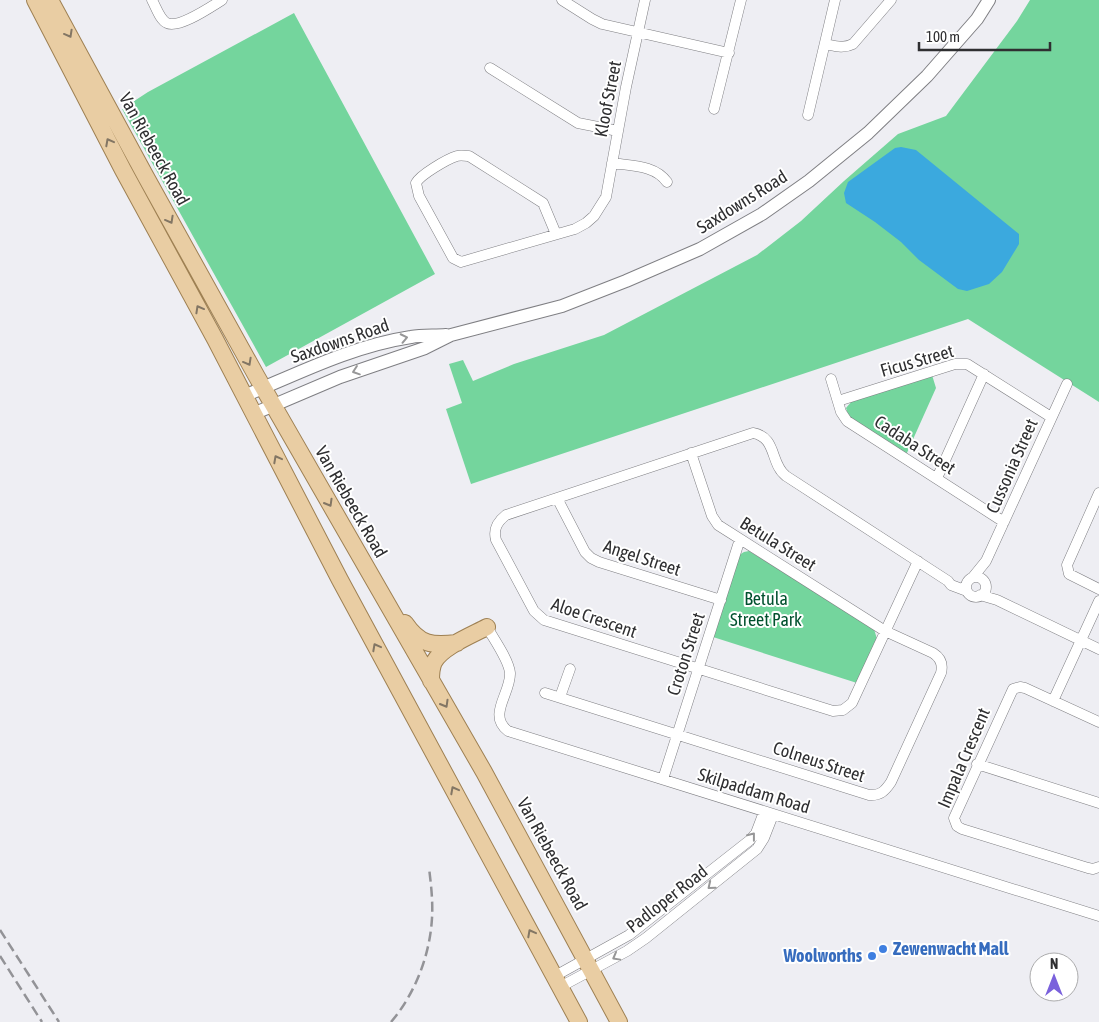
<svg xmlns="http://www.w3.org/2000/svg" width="1099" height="1022" font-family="'Asap Condensed',sans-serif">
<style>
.green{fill:#74d59d}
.water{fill:#3ba9de}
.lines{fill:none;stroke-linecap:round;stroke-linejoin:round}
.minor-casing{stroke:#7f7f83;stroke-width:11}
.tertiary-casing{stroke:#7f7f83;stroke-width:14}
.primary-casing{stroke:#9e8053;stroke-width:18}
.minor{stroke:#fff;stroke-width:10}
.tertiary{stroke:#fff;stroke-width:12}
.primary{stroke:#e9cda3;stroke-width:16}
.rail{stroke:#939397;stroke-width:2.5;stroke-dasharray:10 5;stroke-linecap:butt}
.oneway{stroke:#837664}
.oneway2{stroke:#979798}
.shop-dot{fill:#3f7fe0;stroke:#fff;stroke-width:2}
.labels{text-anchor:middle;stroke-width:4;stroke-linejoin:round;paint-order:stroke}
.street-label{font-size:18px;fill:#2f2f31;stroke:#fff}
.park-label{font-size:18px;fill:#00512e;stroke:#fff}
.shop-label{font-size:18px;font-weight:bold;fill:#366cbe;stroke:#fff;text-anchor:start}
</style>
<rect width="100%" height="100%" fill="#eeeef3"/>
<path class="green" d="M1030,0h69v402l-131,-83 -497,165 -25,-75 16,-6 -13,-39 14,-4 10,21 41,-17 90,-29 153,-80 44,-34 43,-40 54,-47 48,-18 71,-95z
M294,13l141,261 -169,93 -144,-258 26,-17z
M932,375l4,13 -30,67 -57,-37 -3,-10 6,-7z
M749,551l125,78 3,10 -20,44 -144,-46 26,-82 5,-3z"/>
<path class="water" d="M901,147l15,3 103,84v10l-17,28 -13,12 -22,7 -9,-2 -39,-29 -18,-18 -26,-20 -29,-19 -2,-10 4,-11 47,-34z"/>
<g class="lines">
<defs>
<path id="minor" d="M152,0c4,7 8,20 15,23 12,6 45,-17 55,-23
M562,0l30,19 10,5 127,29
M825,44c10,2 18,5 28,0l38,-44
M490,68l88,55 40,8
M714,109l27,-109
M808,115l27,-115
M612,163c20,3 43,2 55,19
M556,234l-13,-31 -74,-47c-4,0 -8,-1 -12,0 -10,3 -37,19 -41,27l3,13 34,62 8,4 114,-33 11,-6 8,-7 12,-19 20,-110 19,-87
M831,379l10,33 6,9 157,101
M838,401l117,-37h12l84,53
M937,478l47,-104
M1099,493l-32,72 2,9 30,15
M557,498l28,54 6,6 8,4 122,38
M918,561l-66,142 -9,7 -10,1 -289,-91 -10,-9 -38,-71c-3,-11 1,-18 10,-25l247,-82c24,4 17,31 33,43l162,105 3,4 16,6
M973,577l13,-16 81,-177
M966 587a10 10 0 1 1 20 0a10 10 0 1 1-20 0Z
M980,595l17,5 102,49
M487,627c6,11 22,33 23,46 1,20 -23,42 -2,58l591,185
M545,693l324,102c11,1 16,-4 22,-13l50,-109c2,-8 0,-15 -8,-20l-48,-22 -167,-106 -6,-9 -21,-63
M560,697l10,-28
M1053,701l46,-100
M1099,722l-74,-34 -5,-1 -7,2 -59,129 3,8 5,3 126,39 5,1 6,-2
M977,764l122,39
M663,779l77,-240
M555,976l74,-41 121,-95 6,-7 8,-21
M560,987l67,-36 19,-13 111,-89 7,-11 9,-23"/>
<path id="tertiary" d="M244,396c55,-23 108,-50 167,-59 11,-2 24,-1 35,-2
M253,414l87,-37 85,-29 26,-13 111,-29 64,-25 74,-32 62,-35 47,-33 59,-48 59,-57 50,-57 12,-19"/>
<path id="primary" d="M35,0l88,170 92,169 125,241 239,442
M50,0l96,177 111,200 227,395 135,250
M405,623c15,22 27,23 52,20
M431,681c0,-6 0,-13 3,-19 8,-15 38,-27 53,-35"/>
</defs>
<use href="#minor" class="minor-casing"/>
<use href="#tertiary" class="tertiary-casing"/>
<use href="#primary" class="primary-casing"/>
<use href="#minor" class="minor"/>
<use href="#tertiary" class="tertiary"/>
<use href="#primary" class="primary"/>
<path class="rail" d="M0,930l59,92
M0,956l42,66
M391,1022c24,-28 39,-67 41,-104 1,-17 -1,-34 -3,-50"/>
</g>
<defs><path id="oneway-chevron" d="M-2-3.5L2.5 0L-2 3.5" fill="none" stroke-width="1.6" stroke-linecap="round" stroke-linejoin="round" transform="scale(1.25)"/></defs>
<g class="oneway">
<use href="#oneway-chevron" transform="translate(69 34) rotate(61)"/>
<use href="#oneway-chevron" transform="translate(109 142) rotate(-118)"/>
<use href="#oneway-chevron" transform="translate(170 220) rotate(61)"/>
<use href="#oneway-chevron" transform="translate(199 309) rotate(-119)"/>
<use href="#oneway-chevron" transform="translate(248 362) rotate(61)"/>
<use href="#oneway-chevron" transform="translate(277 459) rotate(-118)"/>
<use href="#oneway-chevron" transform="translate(329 503) rotate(60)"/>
<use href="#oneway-chevron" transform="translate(376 647) rotate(-118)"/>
<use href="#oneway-chevron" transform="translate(445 704) rotate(60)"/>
<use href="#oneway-chevron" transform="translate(454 790) rotate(-118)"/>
<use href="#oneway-chevron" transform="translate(531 933) rotate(-118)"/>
</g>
<g class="oneway2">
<use href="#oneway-chevron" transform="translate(404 338) rotate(-12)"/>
<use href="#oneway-chevron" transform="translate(356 371) rotate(161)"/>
<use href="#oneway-chevron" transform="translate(752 836) rotate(-52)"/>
<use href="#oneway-chevron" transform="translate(711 886) rotate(141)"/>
<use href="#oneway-chevron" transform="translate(616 957) rotate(151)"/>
</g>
<g class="shop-dot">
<circle cx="883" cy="949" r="5"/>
<circle cx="872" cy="956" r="5"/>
</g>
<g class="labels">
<g class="street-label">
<text transform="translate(608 99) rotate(-79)" y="6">Kloof Street</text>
<text transform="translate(154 149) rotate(61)" y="6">Van Riebeeck Road</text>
<text transform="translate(742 202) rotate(-32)" y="6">Saxdowns Road</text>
<text transform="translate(340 341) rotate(-19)" y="6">Saxdowns Road</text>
<text transform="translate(917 361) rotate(-16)" y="6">Ficus Street</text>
<text transform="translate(915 445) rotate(33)" y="6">Cadaba Street</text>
<text transform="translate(1012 466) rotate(-66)" y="6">Cussonia Street</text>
<text transform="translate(351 502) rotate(60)" y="6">Van Riebeeck Road</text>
<text transform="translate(778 544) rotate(32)" y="6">Betula Street</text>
<text transform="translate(642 558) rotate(18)" y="6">Angel Street</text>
<text transform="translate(594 618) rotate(19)" y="6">Aloe Crescent</text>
<text transform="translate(686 654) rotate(-72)" y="6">Croton Street</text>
<text transform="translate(964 758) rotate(-67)" y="6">Impala Crescent</text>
<text transform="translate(819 762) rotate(18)" y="6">Colneus Street</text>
<text transform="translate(754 791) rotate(17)" y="6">Skilpaddam Road</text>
<text transform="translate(552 854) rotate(61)" y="6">Van Riebeeck Road</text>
<text transform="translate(667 899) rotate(-38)" y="6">Padloper Road</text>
</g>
<g class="park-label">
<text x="766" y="605">Betula<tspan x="766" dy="21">Street Park</tspan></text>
</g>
<g class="shop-label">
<text x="893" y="955">Zewenwacht Mall</text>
<text x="862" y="962" text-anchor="end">Woolworths</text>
</g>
</g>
<g transform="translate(1054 977)"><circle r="24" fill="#ffffff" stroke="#acacad"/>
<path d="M0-4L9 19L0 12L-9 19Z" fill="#7a61dc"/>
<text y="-8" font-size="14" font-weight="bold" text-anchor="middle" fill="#2f2f31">N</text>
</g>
<path d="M919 42v8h131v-8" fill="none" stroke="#2f2f31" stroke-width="2.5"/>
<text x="926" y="42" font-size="15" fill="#2f2f31" stroke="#ffffff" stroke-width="4" paint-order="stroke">100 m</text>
</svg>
